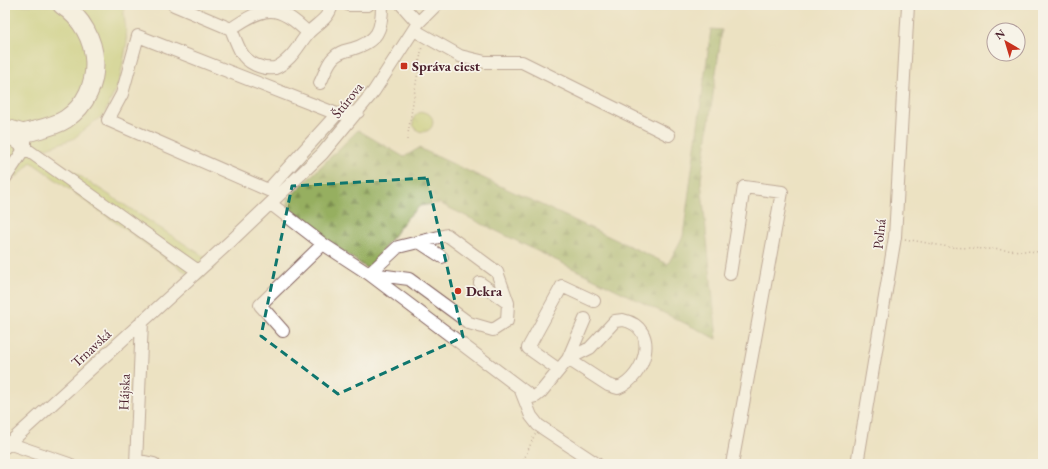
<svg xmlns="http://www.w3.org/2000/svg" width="1048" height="469" font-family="'EB Garamond',serif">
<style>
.grass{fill:#bdcb6d;stroke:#84754c}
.forest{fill:url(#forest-firs);stroke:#706746}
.park{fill:url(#park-crowns);stroke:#84754c}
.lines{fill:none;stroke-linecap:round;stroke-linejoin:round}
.minor-casing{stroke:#836360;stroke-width:14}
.major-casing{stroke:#836360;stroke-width:18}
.highway-casing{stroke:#836360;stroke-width:20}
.path{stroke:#836360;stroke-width:1.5;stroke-dasharray:1 3;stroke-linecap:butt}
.minor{stroke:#fff;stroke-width:12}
.major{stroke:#fff;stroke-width:16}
.highway{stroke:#fff;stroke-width:18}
.marked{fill:none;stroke:#0f766e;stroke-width:3;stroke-dasharray:8 5;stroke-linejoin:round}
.poi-dot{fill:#c8321e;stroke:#f7f3e8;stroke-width:1.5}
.labels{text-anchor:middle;stroke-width:3.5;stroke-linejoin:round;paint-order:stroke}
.poi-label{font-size:14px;font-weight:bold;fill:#4a1f2b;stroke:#f7f3e8;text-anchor:start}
.street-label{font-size:14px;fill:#4a1f2b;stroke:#f7f3e8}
</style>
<defs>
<pattern id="forest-firs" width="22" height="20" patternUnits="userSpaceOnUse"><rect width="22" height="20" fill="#96af60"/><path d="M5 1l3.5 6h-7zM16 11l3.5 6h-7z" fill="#7c8e4f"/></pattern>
<pattern id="park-crowns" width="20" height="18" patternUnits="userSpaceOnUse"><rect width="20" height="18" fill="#bdcb6d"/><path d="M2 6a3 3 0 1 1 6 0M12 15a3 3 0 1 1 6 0" fill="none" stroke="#a4ae5f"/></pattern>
</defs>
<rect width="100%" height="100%" fill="#f7f3e8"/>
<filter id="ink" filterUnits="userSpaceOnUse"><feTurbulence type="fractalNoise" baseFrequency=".025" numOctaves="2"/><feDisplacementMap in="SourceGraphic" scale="8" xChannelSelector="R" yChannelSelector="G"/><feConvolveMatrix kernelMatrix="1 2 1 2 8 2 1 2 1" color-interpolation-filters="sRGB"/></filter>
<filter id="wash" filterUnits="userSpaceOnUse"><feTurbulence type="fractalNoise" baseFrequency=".012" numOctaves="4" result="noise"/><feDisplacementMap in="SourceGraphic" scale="16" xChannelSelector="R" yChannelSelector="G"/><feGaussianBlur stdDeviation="0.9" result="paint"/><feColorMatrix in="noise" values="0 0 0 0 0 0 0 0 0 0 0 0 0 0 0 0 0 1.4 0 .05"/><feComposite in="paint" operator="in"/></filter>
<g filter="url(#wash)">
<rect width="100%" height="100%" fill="#ece2c2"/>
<path class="grass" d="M5,5h118l4,37 -8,41 -15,31 -31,25 -33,11 177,115 -19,16 -167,-119 -14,15 -12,-9z"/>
<path class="forest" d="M711,29l11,1 -21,150 16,159 -278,-136 -19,3 -13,12 -39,51 -72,-50 -9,-11 1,-9 70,-69 46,27 15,-9 249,116 15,-28z"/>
<path class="park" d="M413 122a10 10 0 1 1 20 0a10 10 0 1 1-20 0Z"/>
</g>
<g filter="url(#ink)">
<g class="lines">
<defs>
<path id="minor" d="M174,5l57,24c3,7 6,16 10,23 6,11 21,18 34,16 6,-2 11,-7 15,-11 7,-7 12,-17 19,-25 9,-9 19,-13 23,-27
M349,5h19
M402,5l16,18
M231,29c33,-23 47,-26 77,4
M414,30l46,26 25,6h37l147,73
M320,83c4,-7 7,-19 13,-25 5,-6 12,-7 19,-9 26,-8 30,-19 30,-44
M337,114l-199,-78 -16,58 -14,26 160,70 69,-76 21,-2
M5,134l193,137
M5,178l20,-30v-8
M271,204l52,40 46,30 163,123 4,-1 5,-4 27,-33 17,-40
M419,242l23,15
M369,274l29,-27 49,-12 50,37 11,31
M371,274l38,5 60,44 24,7 14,-9 1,-18 -28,-20
M730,274l14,-87 38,5 -50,272
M623,320c38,8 22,57 -5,68l-10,-3 -40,-26 22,-11 25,-27z
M283,331l-23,-26 63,-61
M559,370l-31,-22 34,-62 32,15
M520,388l11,28 7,9 59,39
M5,442l64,22
M5,447l227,-207 90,-86 52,-63 44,-68 18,-18
M136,460l18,4
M136,464l6,-143
M857,464l38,-227 13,-232"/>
<path id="major" d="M5,127l20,6"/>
<path id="highway" d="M25,133c13,-4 29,-6 41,-14 41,-28 36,-88 -4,-114"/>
</defs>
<use href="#minor" class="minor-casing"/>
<use href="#major" class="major-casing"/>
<use href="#highway" class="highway-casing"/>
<path class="path" d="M407,140l15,-94
M905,239l44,8 94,5
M522,464l13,-30"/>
<use href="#minor" class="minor"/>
<use href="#major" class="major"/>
<use href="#highway" class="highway"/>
</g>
</g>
<path d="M0 0H1048V469H0ZM427,178l36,159 -125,57 -77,-58 31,-150z" fill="#ece2c2" fill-opacity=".55" fill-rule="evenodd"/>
<path class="marked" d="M427,178l36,159 -125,57 -77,-58 31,-150z"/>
<g class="poi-dot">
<rect x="400" y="62" width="8" height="8" rx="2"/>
<circle cx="458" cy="291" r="4"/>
</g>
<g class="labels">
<g class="poi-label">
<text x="412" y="71">Správa ciest</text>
<text x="466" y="296">Dekra</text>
</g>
<g class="street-label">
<text transform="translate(347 100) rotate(-51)" y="5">Štúrova</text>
<text transform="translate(879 234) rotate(-84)" y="5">Poľná</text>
<text transform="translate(91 348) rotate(-43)" y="5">Trnavská</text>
<text transform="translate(124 392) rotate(-88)" y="5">Hájska</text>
</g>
</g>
<rect width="1048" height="469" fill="none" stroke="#f7f3e8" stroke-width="20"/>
<g transform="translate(1006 42) rotate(322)"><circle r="19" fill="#f7f3e8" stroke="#b29e9c"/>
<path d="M0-3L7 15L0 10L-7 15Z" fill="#c8321e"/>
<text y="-6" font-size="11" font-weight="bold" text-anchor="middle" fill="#4a1f2b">N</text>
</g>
</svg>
